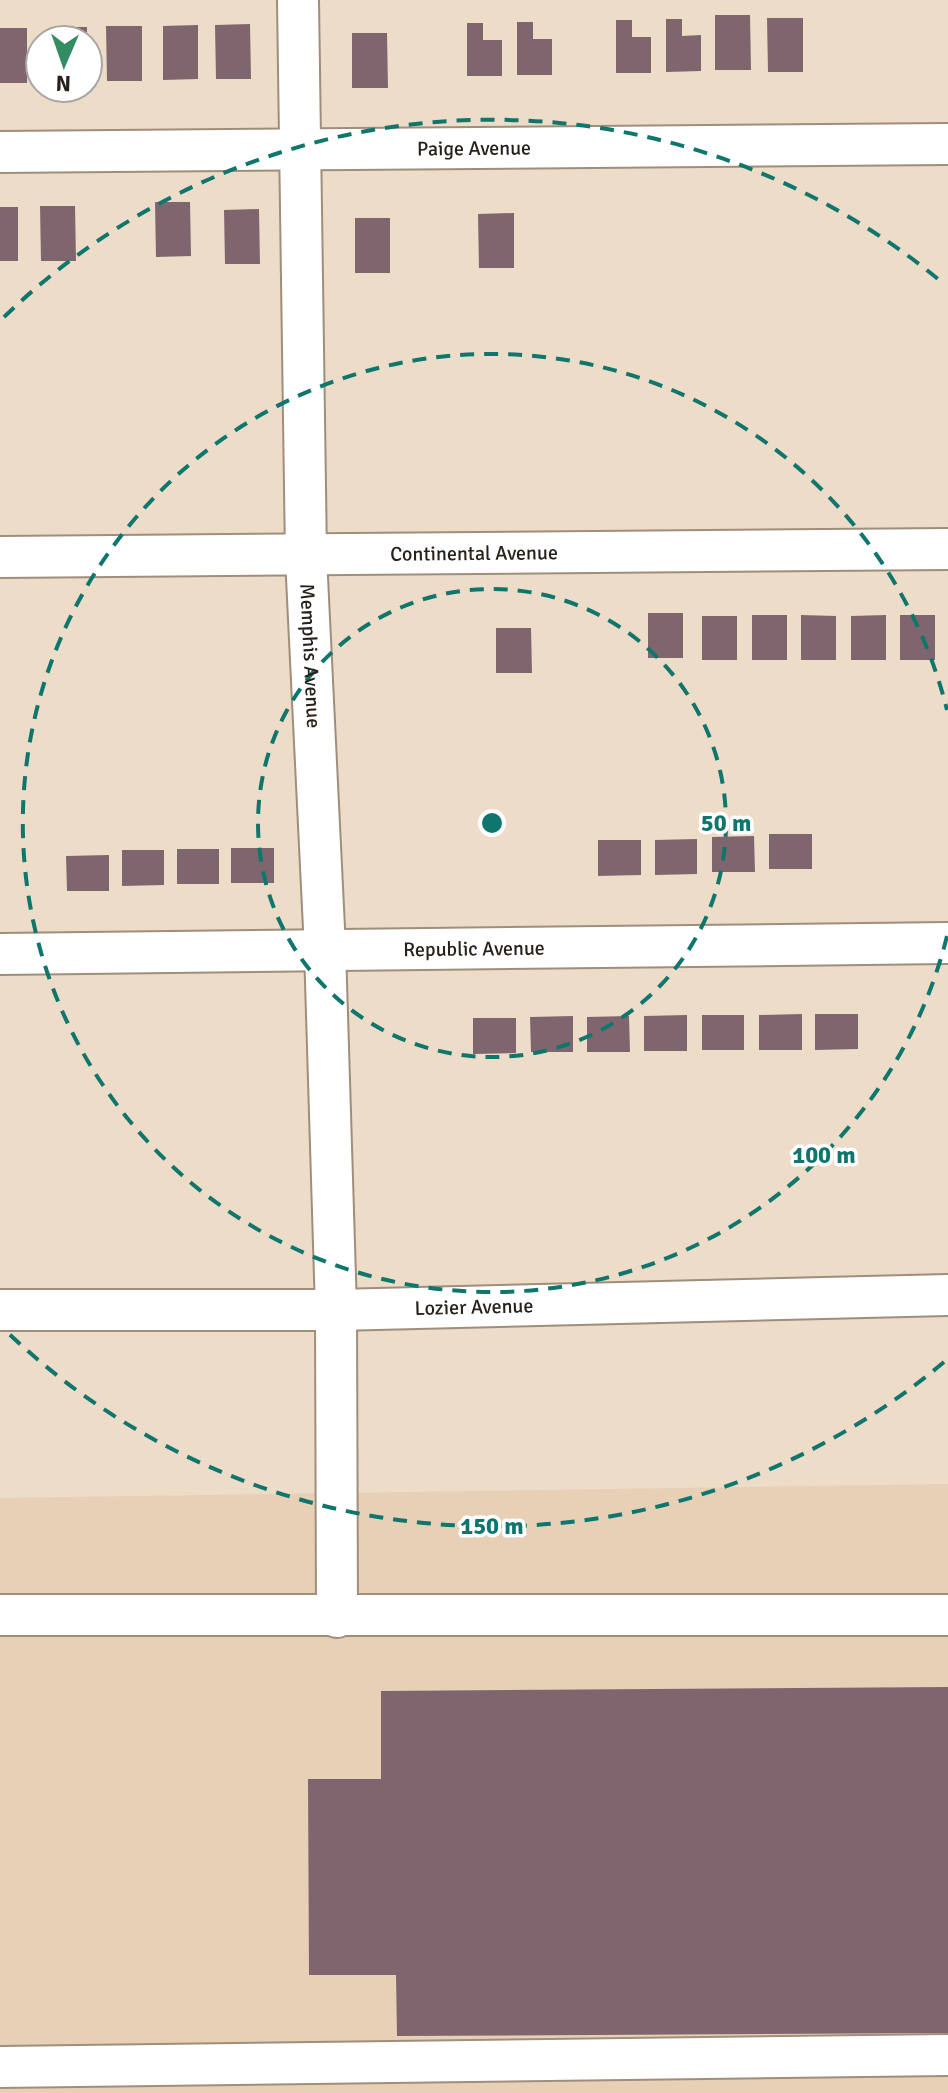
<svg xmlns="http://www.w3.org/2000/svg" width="948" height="2093" font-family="Signika,sans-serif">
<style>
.built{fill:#e7d0b6}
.building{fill:#7f666e}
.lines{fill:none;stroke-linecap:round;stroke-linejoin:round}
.minor-casing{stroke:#9f8e7b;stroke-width:44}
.minor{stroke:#fff;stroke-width:40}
.ring{fill:none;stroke:#0f766e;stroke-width:4;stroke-dasharray:14 10}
.labels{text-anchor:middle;stroke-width:7;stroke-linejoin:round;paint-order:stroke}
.street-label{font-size:20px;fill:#28211a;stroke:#fff}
.centre{fill:#0f766e;stroke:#fff;stroke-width:4}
.ring-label{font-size:24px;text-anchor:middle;font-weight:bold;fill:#0f766e;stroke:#fff;stroke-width:7;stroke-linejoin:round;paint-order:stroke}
</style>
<rect width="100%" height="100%" fill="#eddcc7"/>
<path class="built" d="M948,1484v609h-948v-595z"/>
<path class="building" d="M715,15h35l1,55h-36z
M767,18h36v54h-35z
M666,19h16v17l19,-1v36l-35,1z
M616,20h16v17h19v36h-35z
M517,22h16v17h19v36h-35z
M467,23h16v17h19v36h-35z
M250,24l1,55h-35l-1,-54z
M198,25v54l-35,1v-54z
M106,26h36v55h-35z
M52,27h35v13h-35z
M0,28h27v55h-27z
M352,33h35l1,55h-36z
M155,202h35l1,54 -35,1z
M40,206h35l1,55h-35z
M0,207h18v54h-18z
M259,209l1,55h-35l-1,-54z
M514,213v55h-35l-1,-54z
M355,218h35v55h-35z
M648,613h35v45h-35z
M752,615h35v45h-35z
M801,615l35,1v44h-35z
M886,615v45h-35v-44z
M900,615h35v45h-35z
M702,616h35v44h-35z
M496,628h35l1,45h-36z
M769,834h43v35h-43z
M754,836l1,36h-43v-35z
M697,839v35l-42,1v-35z
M598,840h43v35l-43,1z
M231,848h43v35h-43z
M177,849h42v35h-42z
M122,850h42v35l-42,1z
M109,855v36h-42l-1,-35z
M802,1014v36h-43v-35z
M815,1014h43v35l-43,1z
M687,1015v36h-43v-35z
M702,1015h42v35h-42z
M573,1016v36h-42l-1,-35z
M629,1016l1,36h-43v-35z
M473,1018h43v35l-43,1z
M948,1687v346l-551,3 -1,-61h-87l-1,-196h73v-88z"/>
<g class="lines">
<defs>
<g id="minor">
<path id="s1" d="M298,0l8,557 19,392 11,361 1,307"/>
<path id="s2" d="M0,152l948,-8"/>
<path id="s3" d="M0,557l948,-8"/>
<path id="s4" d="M0,954l948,-11"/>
<path id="s5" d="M0,1310h336l612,-15"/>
<path d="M0,1615h948"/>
<path d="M0,2067l948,-12"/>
</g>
</defs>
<use href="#minor" class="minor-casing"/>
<use href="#minor" class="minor"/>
</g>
<g class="ring">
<circle cx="492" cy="823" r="234"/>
<path d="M947 936A469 469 0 1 1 947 710"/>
<path d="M944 1362A703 703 0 0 1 4 1329M4 317A703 703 0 0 1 944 284"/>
</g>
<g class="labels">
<g class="street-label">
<text dy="7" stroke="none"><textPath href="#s2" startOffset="474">Paige Avenue</textPath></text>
<text dy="7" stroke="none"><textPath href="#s3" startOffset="474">Continental Avenue</textPath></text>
<text dy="7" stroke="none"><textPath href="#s1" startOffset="656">Memphis Avenue</textPath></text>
<text dy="7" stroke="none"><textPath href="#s4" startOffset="474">Republic Avenue</textPath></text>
<text dy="7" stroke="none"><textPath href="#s5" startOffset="474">Lozier Avenue</textPath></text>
</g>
</g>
<circle cx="492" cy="823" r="12" class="centre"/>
<g class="ring-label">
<text x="726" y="831">50 m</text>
<text x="824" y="1163">100 m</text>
<text x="492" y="1534">150 m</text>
</g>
<g transform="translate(64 64) rotate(182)"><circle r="38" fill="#ffffff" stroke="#a9a6a3" stroke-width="2"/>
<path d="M0-6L14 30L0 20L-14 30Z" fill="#338c62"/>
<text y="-12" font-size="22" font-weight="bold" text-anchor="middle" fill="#28211a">N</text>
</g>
</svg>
